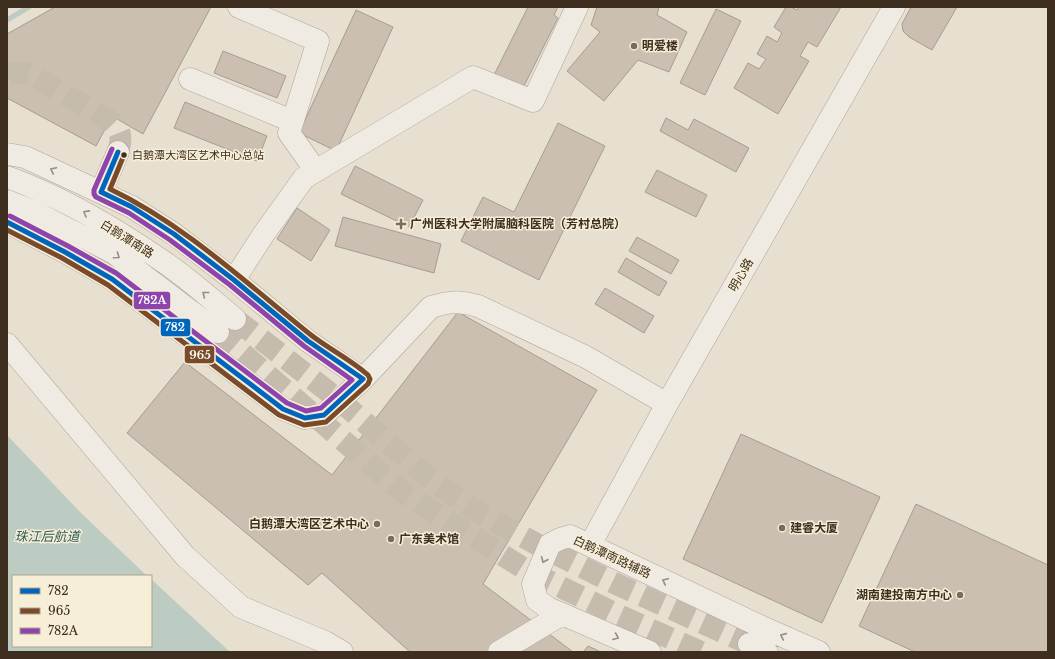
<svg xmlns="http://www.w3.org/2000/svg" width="1055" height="659" font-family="'Libre Baskerville','Noto Sans SC',serif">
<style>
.water{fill:#bcccc2}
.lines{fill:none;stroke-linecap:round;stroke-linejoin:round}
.stream{stroke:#bcccc2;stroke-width:5}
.building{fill:#cbbfb2;stroke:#a89c90}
.minor-tunnel{stroke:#c5bcae;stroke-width:22;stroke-dasharray:22 11;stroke-linecap:butt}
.minor-casing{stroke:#ada599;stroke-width:23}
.minor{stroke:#efebe3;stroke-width:22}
.bus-1-casing{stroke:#f7eed8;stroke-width:8}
.bus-2-casing{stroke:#f7eed8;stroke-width:8}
.bus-3-casing{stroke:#f7eed8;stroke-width:8}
.bus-1{stroke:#0065bd;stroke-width:5}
.bus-2{stroke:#7a4b2a;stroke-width:5}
.bus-3{stroke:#8e44ad;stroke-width:5}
.oneway{stroke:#968c82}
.poi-dot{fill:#786c5e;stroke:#f7eed8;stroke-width:1.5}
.bus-dot{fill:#3d2e20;stroke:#f7eed8;stroke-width:1.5}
.labels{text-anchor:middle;stroke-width:3;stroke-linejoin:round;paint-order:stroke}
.bus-label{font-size:11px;fill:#3d2e20;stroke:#f7eed8;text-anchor:start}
.poi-label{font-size:12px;font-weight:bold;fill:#3d2e20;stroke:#f7eed8;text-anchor:start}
.street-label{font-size:12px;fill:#3d2e20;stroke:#f7eed8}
.water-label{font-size:13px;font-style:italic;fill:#2f5d5a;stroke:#f7eed8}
.line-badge{stroke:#f7eed8;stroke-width:1.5}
.badge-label{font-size:11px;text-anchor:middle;font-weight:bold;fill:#fff}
</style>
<rect width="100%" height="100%" fill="#e7e0d1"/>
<path class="water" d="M7,435l73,77 67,64h-134v70h138v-67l79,73h-223z"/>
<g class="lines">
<path class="stream" d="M7,20l22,-13"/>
</g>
<path class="building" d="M55,7h156l-68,127 -31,-18 -16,30 -89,-48v-64z
M528,7h30l-4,8 4,3 -36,72 -28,-15z
M597,7h62l-2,8 30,17 -18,40 -31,-12 -34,41 -37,-30 33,-39 -9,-7z
M786,7h5l6,3 2,-3h42l-24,40 -9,-5 -8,14 9,5 -31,53 -44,-26 14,-25 11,6 7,-10 -9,-5 10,-18 10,6 5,-9 -8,-6z
M911,7h46l-25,43 -23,-13 -6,-6 -1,-7z
M716,9l25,12 -36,74 -25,-12z
M356,10l37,17 -57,124 -37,-18z
M223,51l63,25 -9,22 -63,-25z
M185,102l82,34 -10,25 -83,-33z
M666,118l22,12 6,-11 55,29 -13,24 -76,-41z
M558,123l47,23 -66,134 -78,-39 22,-44 31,15z
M355,166l68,34 -14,27 -68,-33z
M657,170l50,25 -11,22 -51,-25z
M297,208l33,22 -19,31 -34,-22z
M343,217l98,27 -7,29 -99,-27z
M637,237l42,23 -8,14 -42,-23z
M626,258l41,24 -8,14 -41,-24z
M605,288l49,28 -10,17 -49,-29z
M458,312l139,78 -114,194 90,68h-163l-88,-79 -14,12 -181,-152 58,-71 147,113z
M741,434l139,63 -58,126 -139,-64z
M916,504l132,61v87h-133l-56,-26z
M588,646l13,6h-18z"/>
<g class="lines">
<path class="minor-tunnel" d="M7,76l5,-3h16l81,47c12,11 14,16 9,32
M235,319l104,81 90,78 44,31 67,37 74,37 135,61
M218,332l188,163 122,76 88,43 85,38"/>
<defs>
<path id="minor" d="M239,7l79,34 -29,92 27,38
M190,79l102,42
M7,154l18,3 107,50 42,27 60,46 74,61 55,38
M7,177c55,20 106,50 154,83 26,17 50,39 74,59
M101,192l17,-40
M7,201l28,11 79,41 104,79
M7,222l58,30 47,27 171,130 22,9 19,-3 39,-36 68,-72c20,-6 27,-6 47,-1l108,51 81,47
M234,280l29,-45 41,-57 169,-101 60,24 44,-94
M7,344l178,212 56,51 84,35 17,10
M590,545l77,-141 227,-397
M749,644l18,8
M499,652l55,-33
M650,652l-102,-44 -11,-8 -4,-16 17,-40 10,-5 10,-3 192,91 57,25"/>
</defs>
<use href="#minor" class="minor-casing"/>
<use href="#minor" class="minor"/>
<defs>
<path id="bus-1" d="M7,222l58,30 47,27 171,130 22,9 19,-3 39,-36 -55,-38 -74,-61 -60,-46 -42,-27 -31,-15 17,-40"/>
<path id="bus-2" d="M7,230l55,28 46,27 171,130 25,10 22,-3 42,-38 2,-5 -2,-4c-17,-15 -39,-26 -57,-40 -65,-52 -126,-110 -201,-146l14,-34"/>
<path id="bus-3" d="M10,216l58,30 48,27 171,130 19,8 15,-3 31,-28 -48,-34 -74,-61 -60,-45 -41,-27 -33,-16 -2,-3v-4l18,-41"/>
</defs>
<use href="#bus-1" class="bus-1-casing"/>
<use href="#bus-2" class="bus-2-casing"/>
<use href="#bus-3" class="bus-3-casing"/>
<use href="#bus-1" class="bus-1"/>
<use href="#bus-2" class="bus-2"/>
<use href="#bus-3" class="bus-3"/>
</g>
<defs><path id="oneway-chevron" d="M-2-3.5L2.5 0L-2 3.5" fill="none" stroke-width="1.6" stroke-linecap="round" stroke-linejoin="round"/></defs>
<g class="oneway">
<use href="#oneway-chevron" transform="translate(53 170) rotate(-155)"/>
<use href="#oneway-chevron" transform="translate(86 213) rotate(-151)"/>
<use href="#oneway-chevron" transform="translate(117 256) rotate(35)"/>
<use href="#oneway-chevron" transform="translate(205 294) rotate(-142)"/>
<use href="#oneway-chevron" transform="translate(544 560) rotate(113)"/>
<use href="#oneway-chevron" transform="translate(665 581) rotate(-155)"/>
<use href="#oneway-chevron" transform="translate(783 636) rotate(-156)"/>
<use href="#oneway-chevron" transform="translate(616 637) rotate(23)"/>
</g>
<g class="poi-dot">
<circle cx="634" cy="46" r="4"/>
<path d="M399 218h4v4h4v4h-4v4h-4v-4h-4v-4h4z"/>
<circle cx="377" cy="524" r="4"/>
<circle cx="782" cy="528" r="4"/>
<circle cx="391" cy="539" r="4"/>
<circle cx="960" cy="595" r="4"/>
</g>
<circle class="bus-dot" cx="124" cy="155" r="3.5"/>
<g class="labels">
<g class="bus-label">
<text x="132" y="159">白鹅潭大湾区艺术中心总站</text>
</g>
<g class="poi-label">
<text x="642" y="50">明爱楼</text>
<text x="410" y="228">广州医科大学附属脑科医院（芳村总院）</text>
<text x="369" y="528" text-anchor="end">白鹅潭大湾区艺术中心</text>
<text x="790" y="532">建睿大厦</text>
<text x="399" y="543">广东美术馆</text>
<text x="952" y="599" text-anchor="end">湖南建投南方中心</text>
</g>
<g class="street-label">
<text transform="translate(127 239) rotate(32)" y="4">白鹅潭南路</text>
<text transform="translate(741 275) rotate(-60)" y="4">明心路</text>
<text transform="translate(612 557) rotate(25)" y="4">白鹅潭南路辅路</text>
</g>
<g class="water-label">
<text x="47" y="541">珠江后航道</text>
</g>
</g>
<g class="line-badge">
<rect x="133" y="291" width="38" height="19" rx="4" fill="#8e44ad"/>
<rect x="160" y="318" width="31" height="19" rx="4" fill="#0065bd"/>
<rect x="184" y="345" width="31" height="19" rx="4" fill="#7a4b2a"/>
</g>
<g class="badge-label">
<text x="152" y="304">782A</text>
<text x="175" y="331">782</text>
<text x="200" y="359">965</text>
</g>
<rect width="1055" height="659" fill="none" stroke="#3d2e20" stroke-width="16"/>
<rect x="12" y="575" width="140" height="72" fill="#f7eed8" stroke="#ada18e"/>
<rect x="20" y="588" width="20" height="6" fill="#0065bd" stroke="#ada18e"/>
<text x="48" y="595" font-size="12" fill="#3d2e20">782</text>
<rect x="20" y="608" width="20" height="6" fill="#7a4b2a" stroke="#ada18e"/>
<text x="48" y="615" font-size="12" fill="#3d2e20">965</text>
<rect x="20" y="628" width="20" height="6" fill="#8e44ad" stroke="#ada18e"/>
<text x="48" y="635" font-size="12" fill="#3d2e20">782A</text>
</svg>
